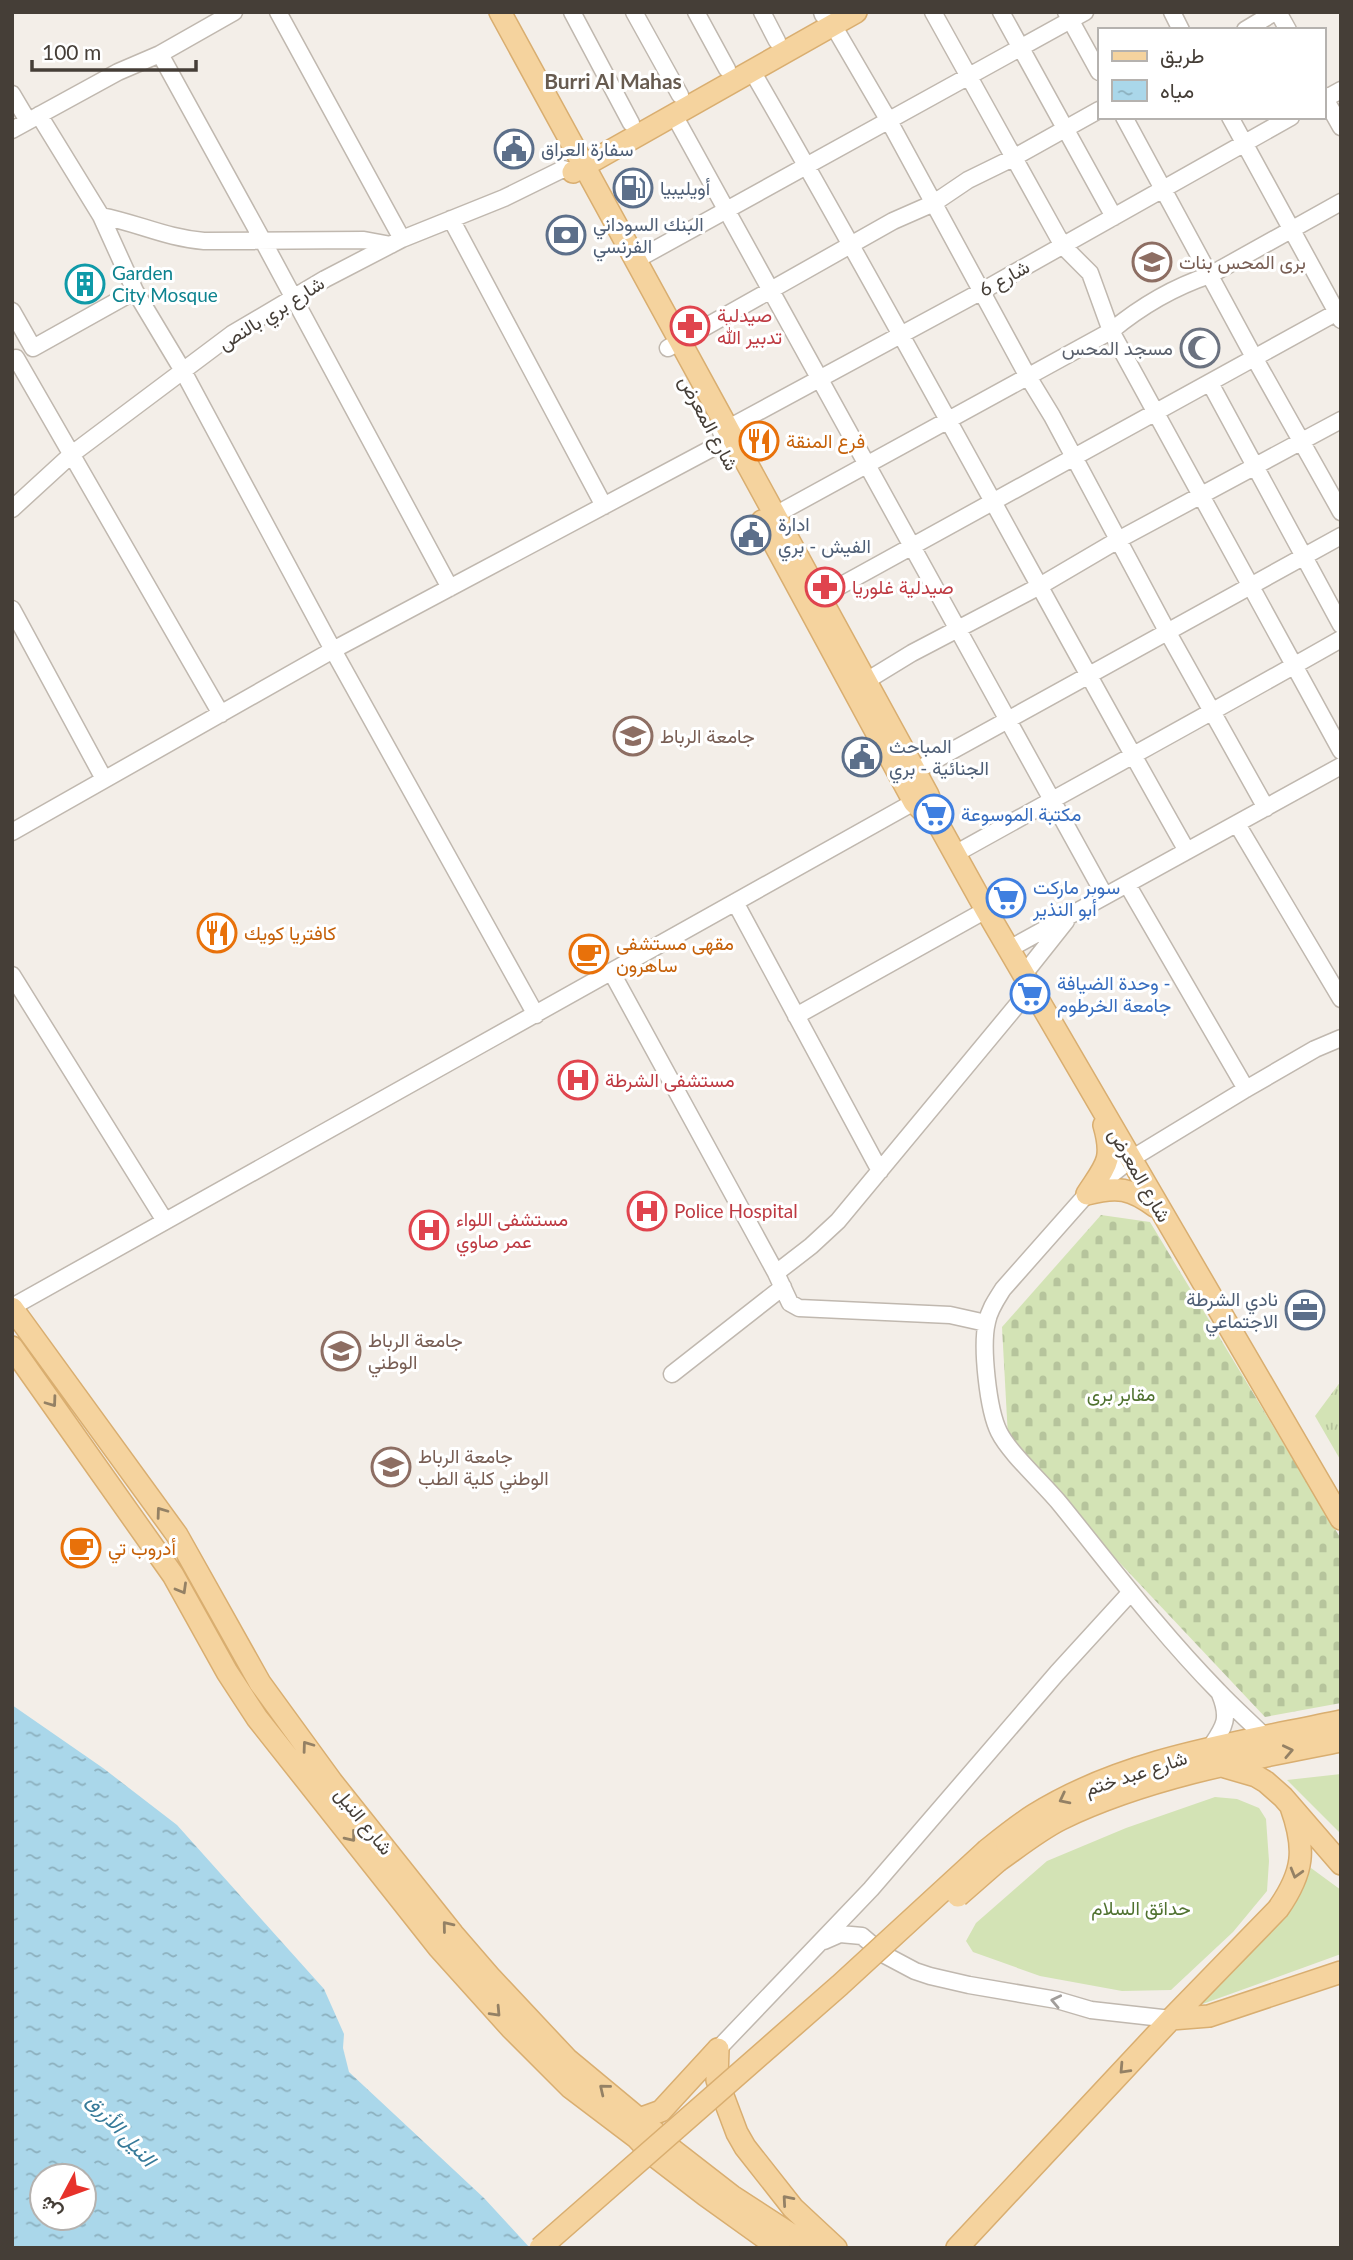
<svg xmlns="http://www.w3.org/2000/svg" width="1353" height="2260" font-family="Lato,Vazirmatn,sans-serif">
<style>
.cemetery{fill:url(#cemetery-stones)}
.park{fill:url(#park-tufts)}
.garden{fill:#d3e3b5}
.water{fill:url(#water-ripples);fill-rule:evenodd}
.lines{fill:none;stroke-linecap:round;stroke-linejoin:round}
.minor-casing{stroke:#c0b8af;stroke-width:19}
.major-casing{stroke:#d9ae70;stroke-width:24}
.minor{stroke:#fff;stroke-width:16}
.major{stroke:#f5d39e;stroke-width:21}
.major-bridge-casing{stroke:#d9ae70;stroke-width:24;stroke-linecap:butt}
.major-bridge{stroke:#f5d39e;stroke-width:21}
.oneway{stroke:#948165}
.oneway2{stroke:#a29e9b}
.labels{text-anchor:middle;stroke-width:6;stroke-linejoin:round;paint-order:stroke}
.service-label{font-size:19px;fill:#4e5e75;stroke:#fff;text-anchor:start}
.education-label{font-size:19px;fill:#785e54;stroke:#fff;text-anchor:start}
.culture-label{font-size:19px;fill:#0d838f;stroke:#fff;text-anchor:start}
.street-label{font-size:19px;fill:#453e37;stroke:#fff}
.health-label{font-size:19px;fill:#be3a42;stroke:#fff;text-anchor:start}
.worship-label{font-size:19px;fill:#5b616d;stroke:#fff;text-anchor:end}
.food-label{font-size:19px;fill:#c56008;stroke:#fff;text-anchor:start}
.shop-label{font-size:19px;fill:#366cbe;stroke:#fff;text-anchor:start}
.park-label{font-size:19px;fill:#507230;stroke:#fff}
.neighbourhood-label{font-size:21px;font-weight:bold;fill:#675b50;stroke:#fff}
.water-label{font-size:21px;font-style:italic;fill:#367a99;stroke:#fff}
</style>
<defs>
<pattern id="cemetery-stones" width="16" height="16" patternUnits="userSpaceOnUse" patternTransform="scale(1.75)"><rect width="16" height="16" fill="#d3e3b5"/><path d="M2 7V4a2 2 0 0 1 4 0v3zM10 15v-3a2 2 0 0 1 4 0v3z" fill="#b6c49c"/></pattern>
<pattern id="park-tufts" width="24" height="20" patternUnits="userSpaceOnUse" patternTransform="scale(1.75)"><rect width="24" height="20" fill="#d3e3b5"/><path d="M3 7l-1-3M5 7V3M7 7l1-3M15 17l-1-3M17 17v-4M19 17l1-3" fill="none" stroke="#b6c49c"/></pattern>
<pattern id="water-ripples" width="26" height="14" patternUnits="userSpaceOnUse" patternTransform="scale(1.75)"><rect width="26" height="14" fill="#aad7ea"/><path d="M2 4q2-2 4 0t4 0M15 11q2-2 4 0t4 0" fill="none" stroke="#8cb0be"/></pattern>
</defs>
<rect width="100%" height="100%" fill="#f3eee8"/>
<path class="cemetery" d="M1101,1215l49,7 191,317v164l-76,14 -196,-208 -61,-72 -6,-110z"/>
<path class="park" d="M1341,1381v80l-26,-45z"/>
<path class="garden" d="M1341,1774v60l-54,-54z
M1215,1797l22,2 22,9 7,11 3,42 -2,30 -34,41 -62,58 -49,1 -82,-15 -67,-24 -7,-11 10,-18 71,-62 79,-33z
M1311,1868l30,22v64l-144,52 94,-98 11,-17 5,-19z"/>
<path class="water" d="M12,1705l91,63 74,57 147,164 20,45 -1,14 6,24 135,126 46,50h-518zM42,2176h42v42h-42z"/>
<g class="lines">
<defs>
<path id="minor" d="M278,12l124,227
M572,12l59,111
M634,12l46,83
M696,12l31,57
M762,12l15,29
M822,12l1,3
M933,12l130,234 27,27 21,58 230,420
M1001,12l113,205
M1066,12l33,60
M1172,12l9,18
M1278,12l10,18
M833,25l56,96 138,254 25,41 115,215 99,177
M1245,30l30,-18
M160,54l103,187 187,347
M752,71c149,257 288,521 435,780
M12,94l16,27
M1323,95l18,32
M1323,100l18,-10
M39,115l62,101 34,75 48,80 150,279 203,365
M674,115l431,781
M1124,117l131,242 86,153
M1230,117l111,203
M12,130l106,-58 42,-18 74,-42
M101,216c37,7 65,22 103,25l160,-1 27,5
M451,219l153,287
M636,260l449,-248
M12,311l21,37 102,-57
M668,348l225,-127 41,-18 34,-23 45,-22 86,-48
M16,358l205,356
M1210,383l131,242
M721,432l261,-141 309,-174
M12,509l60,-55 160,-120 93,-55 77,-40 102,-41 59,-29 10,3
M775,515l336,-184c29,-24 63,-44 99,-56l131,-73
M820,597l521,-287
M12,609l92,170
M858,686l54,-33 126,-66 80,-47 223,-120
M908,775l433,-239
M1237,824l104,175
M12,832l321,-182 400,-213
M955,854c129,-72 258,-142 386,-215
M1127,884l119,205
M735,902l145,269
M1009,949l332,-183
M612,973l164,300
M1024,974l42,-53
M12,975l153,246
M796,1016l190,-106
M12,1307l911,-510
M986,1323l-36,-8 -151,-7 -9,-5 -14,-30 35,-27 27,-25 194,-234
M672,1374l111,-87
M1264,1736c-15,-15 -31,-29 -46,-45 -57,-58 -106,-123 -157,-186 -17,-21 -51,-51 -62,-73 -11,-22 -18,-86 -12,-110 2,-12 9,-22 16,-33l84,-95 44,-35 115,-70 69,-40 26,-11
M1208,1751c15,-23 23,-30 12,-57
M824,1941l16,-7 22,2 21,18 32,17 15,5 39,9 88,15 34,10 80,9
M718,2049l153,-160 186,-216 74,-81"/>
<path id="major" d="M500,12l415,759 13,24 13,34 45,81 355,609
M573,172l283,-160
M762,521l152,281 21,21
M1087,1194c19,-29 27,-34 17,-69
M1087,1194c30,-8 44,-6 69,13
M12,1308l165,227 83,148 72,99 121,152 38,44 76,81 89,74 9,11 67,52 80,52
M12,1347l161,228 54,97 30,46 182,230 72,80 60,60 66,50 16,17 52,40 74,53
M1225,1767l31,9 10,6 17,15 58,67
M987,1850c15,-12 31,-25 47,-35 91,-57 204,-72 307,-94
M998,1861c20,-14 41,-31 63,-42 84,-41 187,-60 280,-78
M1171,2019l38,-3 132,-44
M718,2049l-1,31 20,53 8,14 48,61 43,40
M639,2119l22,-8 57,-62
M957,2248l214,-229 107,-110c26,-37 28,-60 13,-102"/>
</defs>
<use href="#minor" class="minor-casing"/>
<use href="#major" class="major-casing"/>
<use href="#minor" class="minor"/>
<use href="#major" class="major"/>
<defs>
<path id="major-bridge" d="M958,1896l40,-35
M540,2248l300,-263 147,-135"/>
</defs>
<use href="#major-bridge" class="major-bridge-casing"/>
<use href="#major-bridge" class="major-bridge"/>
</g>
<defs><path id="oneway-chevron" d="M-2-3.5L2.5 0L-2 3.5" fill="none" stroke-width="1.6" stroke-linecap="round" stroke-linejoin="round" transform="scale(1.75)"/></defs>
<g class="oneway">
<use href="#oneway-chevron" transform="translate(52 1402) rotate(54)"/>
<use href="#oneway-chevron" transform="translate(161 1512) rotate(-126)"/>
<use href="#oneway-chevron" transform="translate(182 1589) rotate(60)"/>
<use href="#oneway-chevron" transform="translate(307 1746) rotate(-126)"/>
<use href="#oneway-chevron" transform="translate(1288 1751) rotate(-12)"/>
<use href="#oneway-chevron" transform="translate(1064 1799) rotate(153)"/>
<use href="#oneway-chevron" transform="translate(351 1837) rotate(51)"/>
<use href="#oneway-chevron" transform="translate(1296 1873) rotate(106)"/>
<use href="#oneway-chevron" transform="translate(447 1926) rotate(-129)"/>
<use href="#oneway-chevron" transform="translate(496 2012) rotate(47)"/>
<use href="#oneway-chevron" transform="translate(1124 2069) rotate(133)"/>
<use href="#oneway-chevron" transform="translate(604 2089) rotate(-141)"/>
<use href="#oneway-chevron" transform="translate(787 2200) rotate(-131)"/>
</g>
<use class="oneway2" href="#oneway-chevron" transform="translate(1056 2001) rotate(-168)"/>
<defs>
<symbol id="civic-ring" viewBox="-11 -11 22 22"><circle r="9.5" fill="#fff" stroke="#5c6f8a" stroke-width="1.5"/><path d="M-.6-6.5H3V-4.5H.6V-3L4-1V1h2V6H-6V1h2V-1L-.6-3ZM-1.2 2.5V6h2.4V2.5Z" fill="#5c6f8a"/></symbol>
<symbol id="fuel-ring" viewBox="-11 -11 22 22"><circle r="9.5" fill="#fff" stroke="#5c6f8a" stroke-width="1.5"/><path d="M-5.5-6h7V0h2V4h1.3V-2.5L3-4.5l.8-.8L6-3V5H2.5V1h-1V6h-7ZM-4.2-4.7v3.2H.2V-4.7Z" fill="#5c6f8a"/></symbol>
<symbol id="bank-ring" viewBox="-11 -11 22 22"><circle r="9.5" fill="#fff" stroke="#5c6f8a" stroke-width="1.5"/><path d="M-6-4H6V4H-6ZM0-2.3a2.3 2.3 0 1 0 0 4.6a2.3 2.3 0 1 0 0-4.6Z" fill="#5c6f8a"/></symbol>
<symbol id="school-ring" viewBox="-11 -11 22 22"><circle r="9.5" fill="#fff" stroke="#8d6e63" stroke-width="1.5"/><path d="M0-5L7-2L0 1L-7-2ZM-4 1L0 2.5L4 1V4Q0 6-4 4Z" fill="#8d6e63"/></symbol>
<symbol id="building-ring" viewBox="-11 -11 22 22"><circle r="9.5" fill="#fff" stroke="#0f9aa8" stroke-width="1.5"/><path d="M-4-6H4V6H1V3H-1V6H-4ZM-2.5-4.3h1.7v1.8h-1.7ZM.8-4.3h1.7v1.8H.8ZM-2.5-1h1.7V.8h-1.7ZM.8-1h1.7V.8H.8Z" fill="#0f9aa8"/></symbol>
<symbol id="pharmacy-ring" viewBox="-11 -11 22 22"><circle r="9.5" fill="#fff" stroke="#e0444e" stroke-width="1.5"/><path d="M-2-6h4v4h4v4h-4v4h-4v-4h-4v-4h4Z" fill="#e0444e"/></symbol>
<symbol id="mosque-ring" viewBox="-11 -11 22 22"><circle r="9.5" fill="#fff" stroke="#6b7280" stroke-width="1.5"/><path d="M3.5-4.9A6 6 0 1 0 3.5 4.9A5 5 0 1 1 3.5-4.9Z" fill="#6b7280"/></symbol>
<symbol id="restaurant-ring" viewBox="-11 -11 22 22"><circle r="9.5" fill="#fff" stroke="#e8710a" stroke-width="1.5"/><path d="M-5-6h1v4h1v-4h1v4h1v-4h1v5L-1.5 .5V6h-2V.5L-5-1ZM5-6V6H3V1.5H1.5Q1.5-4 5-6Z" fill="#e8710a"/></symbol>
<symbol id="university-ring" viewBox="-11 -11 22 22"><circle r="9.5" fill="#fff" stroke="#8d6e63" stroke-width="1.5"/><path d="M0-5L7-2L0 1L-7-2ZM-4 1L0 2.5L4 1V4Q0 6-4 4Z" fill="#8d6e63"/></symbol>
<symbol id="supermarket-ring" viewBox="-11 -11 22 22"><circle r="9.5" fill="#fff" stroke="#3f7fe0" stroke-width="1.5"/><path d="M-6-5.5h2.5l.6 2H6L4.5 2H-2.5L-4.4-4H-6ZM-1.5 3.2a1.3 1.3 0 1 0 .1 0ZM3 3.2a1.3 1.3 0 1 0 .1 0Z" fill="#3f7fe0"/></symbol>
<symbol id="cafe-ring" viewBox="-11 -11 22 22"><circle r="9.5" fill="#fff" stroke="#e8710a" stroke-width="1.5"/><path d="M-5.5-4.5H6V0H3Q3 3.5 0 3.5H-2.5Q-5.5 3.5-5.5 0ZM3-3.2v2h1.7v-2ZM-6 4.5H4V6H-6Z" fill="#e8710a"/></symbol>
<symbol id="hospital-ring" viewBox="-11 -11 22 22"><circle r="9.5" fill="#fff" stroke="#e0444e" stroke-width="1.5"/><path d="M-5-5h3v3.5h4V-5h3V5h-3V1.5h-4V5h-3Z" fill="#e0444e"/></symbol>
<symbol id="office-ring" viewBox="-11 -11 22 22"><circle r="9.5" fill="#fff" stroke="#5c6f8a" stroke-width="1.5"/><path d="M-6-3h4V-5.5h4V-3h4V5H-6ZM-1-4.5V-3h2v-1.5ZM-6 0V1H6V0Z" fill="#5c6f8a"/></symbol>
</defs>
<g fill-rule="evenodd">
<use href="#civic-ring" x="492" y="127" width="44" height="44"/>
<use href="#fuel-ring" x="611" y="166" width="44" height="44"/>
<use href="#bank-ring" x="544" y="213" width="44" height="44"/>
<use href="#school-ring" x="1130" y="240" width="44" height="44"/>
<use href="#building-ring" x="63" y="262" width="44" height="44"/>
<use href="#pharmacy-ring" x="668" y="304" width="44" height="44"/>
<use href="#mosque-ring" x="1178" y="326" width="44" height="44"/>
<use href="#restaurant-ring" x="737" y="419" width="44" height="44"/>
<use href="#civic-ring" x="729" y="513" width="44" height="44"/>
<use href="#pharmacy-ring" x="803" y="565" width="44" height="44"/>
<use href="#university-ring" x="611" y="714" width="44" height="44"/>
<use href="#civic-ring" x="840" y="735" width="44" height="44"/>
<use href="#supermarket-ring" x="912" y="792" width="44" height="44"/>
<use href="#supermarket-ring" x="984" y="876" width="44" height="44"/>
<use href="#restaurant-ring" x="195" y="911" width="44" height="44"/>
<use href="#cafe-ring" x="567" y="932" width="44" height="44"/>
<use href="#supermarket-ring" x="1008" y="972" width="44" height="44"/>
<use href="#hospital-ring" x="556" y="1058" width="44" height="44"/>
<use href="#hospital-ring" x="625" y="1189" width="44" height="44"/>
<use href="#hospital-ring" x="407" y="1208" width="44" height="44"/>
<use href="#office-ring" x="1283" y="1288" width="44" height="44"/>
<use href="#university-ring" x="319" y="1329" width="44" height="44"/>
<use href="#university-ring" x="369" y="1445" width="44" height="44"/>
<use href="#cafe-ring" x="59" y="1526" width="44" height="44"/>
</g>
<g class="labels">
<g class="service-label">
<text x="541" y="156">سفارة العراق</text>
<text x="660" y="195">أويليبيا</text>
<text x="593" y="231">البنك السوداني<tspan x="593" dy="22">الفرنسي</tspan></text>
<text x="778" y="531">ادارة<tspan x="778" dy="22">الفيش - بري</tspan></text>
<text x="889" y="753">المباحث<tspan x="889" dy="22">الجنائية - بري</tspan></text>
<text x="1278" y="1306" text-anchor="end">نادي الشرطة<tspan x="1278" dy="22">الاجتماعي</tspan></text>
</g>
<g class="education-label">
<text x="1179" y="269">برى المحس بنات</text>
<text x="660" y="743">جامعة الرباط</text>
<text x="368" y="1347">جامعة الرباط<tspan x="368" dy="22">الوطني</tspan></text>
<text x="418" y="1463">جامعة الرباط<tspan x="418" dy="22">الوطني كلية الطب</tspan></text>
</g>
<g class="culture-label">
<text x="112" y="280">Garden<tspan x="112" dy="22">City Mosque</tspan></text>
</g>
<g class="street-label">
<text transform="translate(1004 278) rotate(-29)" y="7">شارع 6</text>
<text transform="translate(271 313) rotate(-32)" y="7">شارع بري بالنص</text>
<text transform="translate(709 423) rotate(62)" y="7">شارع المعرض</text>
<text transform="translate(1140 1175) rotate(60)" y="7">شارع المعرض</text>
<text transform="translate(1136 1773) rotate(-18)" y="7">شارع عبد ختم</text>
<text transform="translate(364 1821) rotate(51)" y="7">شارع النيل</text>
</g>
<g class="health-label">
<text x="717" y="322">صيدلية<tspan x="717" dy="22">تدبير الله</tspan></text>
<text x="852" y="594">صيدلية غلوريا</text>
<text x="605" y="1087">مستشفى الشرطة</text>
<text x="674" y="1218">Police Hospital</text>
<text x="456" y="1226">مستشفى اللواء<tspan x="456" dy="22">عمر صاوي</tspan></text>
</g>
<g class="worship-label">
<text x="1173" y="355">مسجد المحس</text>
</g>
<g class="food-label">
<text x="786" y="448">فرع المنقة</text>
<text x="244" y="940">كافتريا كويك</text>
<text x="616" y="950">مقهى مستشفى<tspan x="616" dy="22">ساهرون</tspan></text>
<text x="108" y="1555">أدروب تي</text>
</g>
<g class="shop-label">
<text x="961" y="821">مكتبة الموسوعة</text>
<text x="1033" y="894">سوبر ماركت<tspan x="1033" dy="22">أبو النذير</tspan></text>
<text x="1057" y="990">وحدة الضيافة -<tspan x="1057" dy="22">جامعة الخرطوم</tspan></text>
</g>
<g class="park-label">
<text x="1121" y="1401">مقابر برى</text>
<text x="1141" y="1915">حدائق السلام</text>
</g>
<g class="neighbourhood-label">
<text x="613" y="89">Burri Al Mahas</text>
</g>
<g class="water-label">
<text transform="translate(121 2130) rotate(47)" y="7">النيل الأزرق</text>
</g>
</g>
<rect width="1353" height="2260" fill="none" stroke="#453e37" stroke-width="28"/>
<rect x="1098" y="28" width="228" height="91" fill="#ffffff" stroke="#b5b2af" stroke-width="2"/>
<rect x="1112" y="51" width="35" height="10" fill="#f5d39e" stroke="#b5b2af" stroke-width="2"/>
<text x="1160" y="63" font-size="21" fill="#453e37">طريق</text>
<rect x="1112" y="80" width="35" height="21" fill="url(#water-ripples)" stroke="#b5b2af" stroke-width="2"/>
<text x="1160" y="98" font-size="21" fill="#453e37">مياه</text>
<g transform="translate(63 2197) rotate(229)"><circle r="33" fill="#ffffff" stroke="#b5b2af" stroke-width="2"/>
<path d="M0-5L12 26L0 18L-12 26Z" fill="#e7322b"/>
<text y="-10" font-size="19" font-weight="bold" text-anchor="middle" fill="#453e37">ش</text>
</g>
<path d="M32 60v10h164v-10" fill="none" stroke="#453e37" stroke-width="3.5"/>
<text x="42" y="60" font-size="21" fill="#453e37" stroke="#ffffff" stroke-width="5" paint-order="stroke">100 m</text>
</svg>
